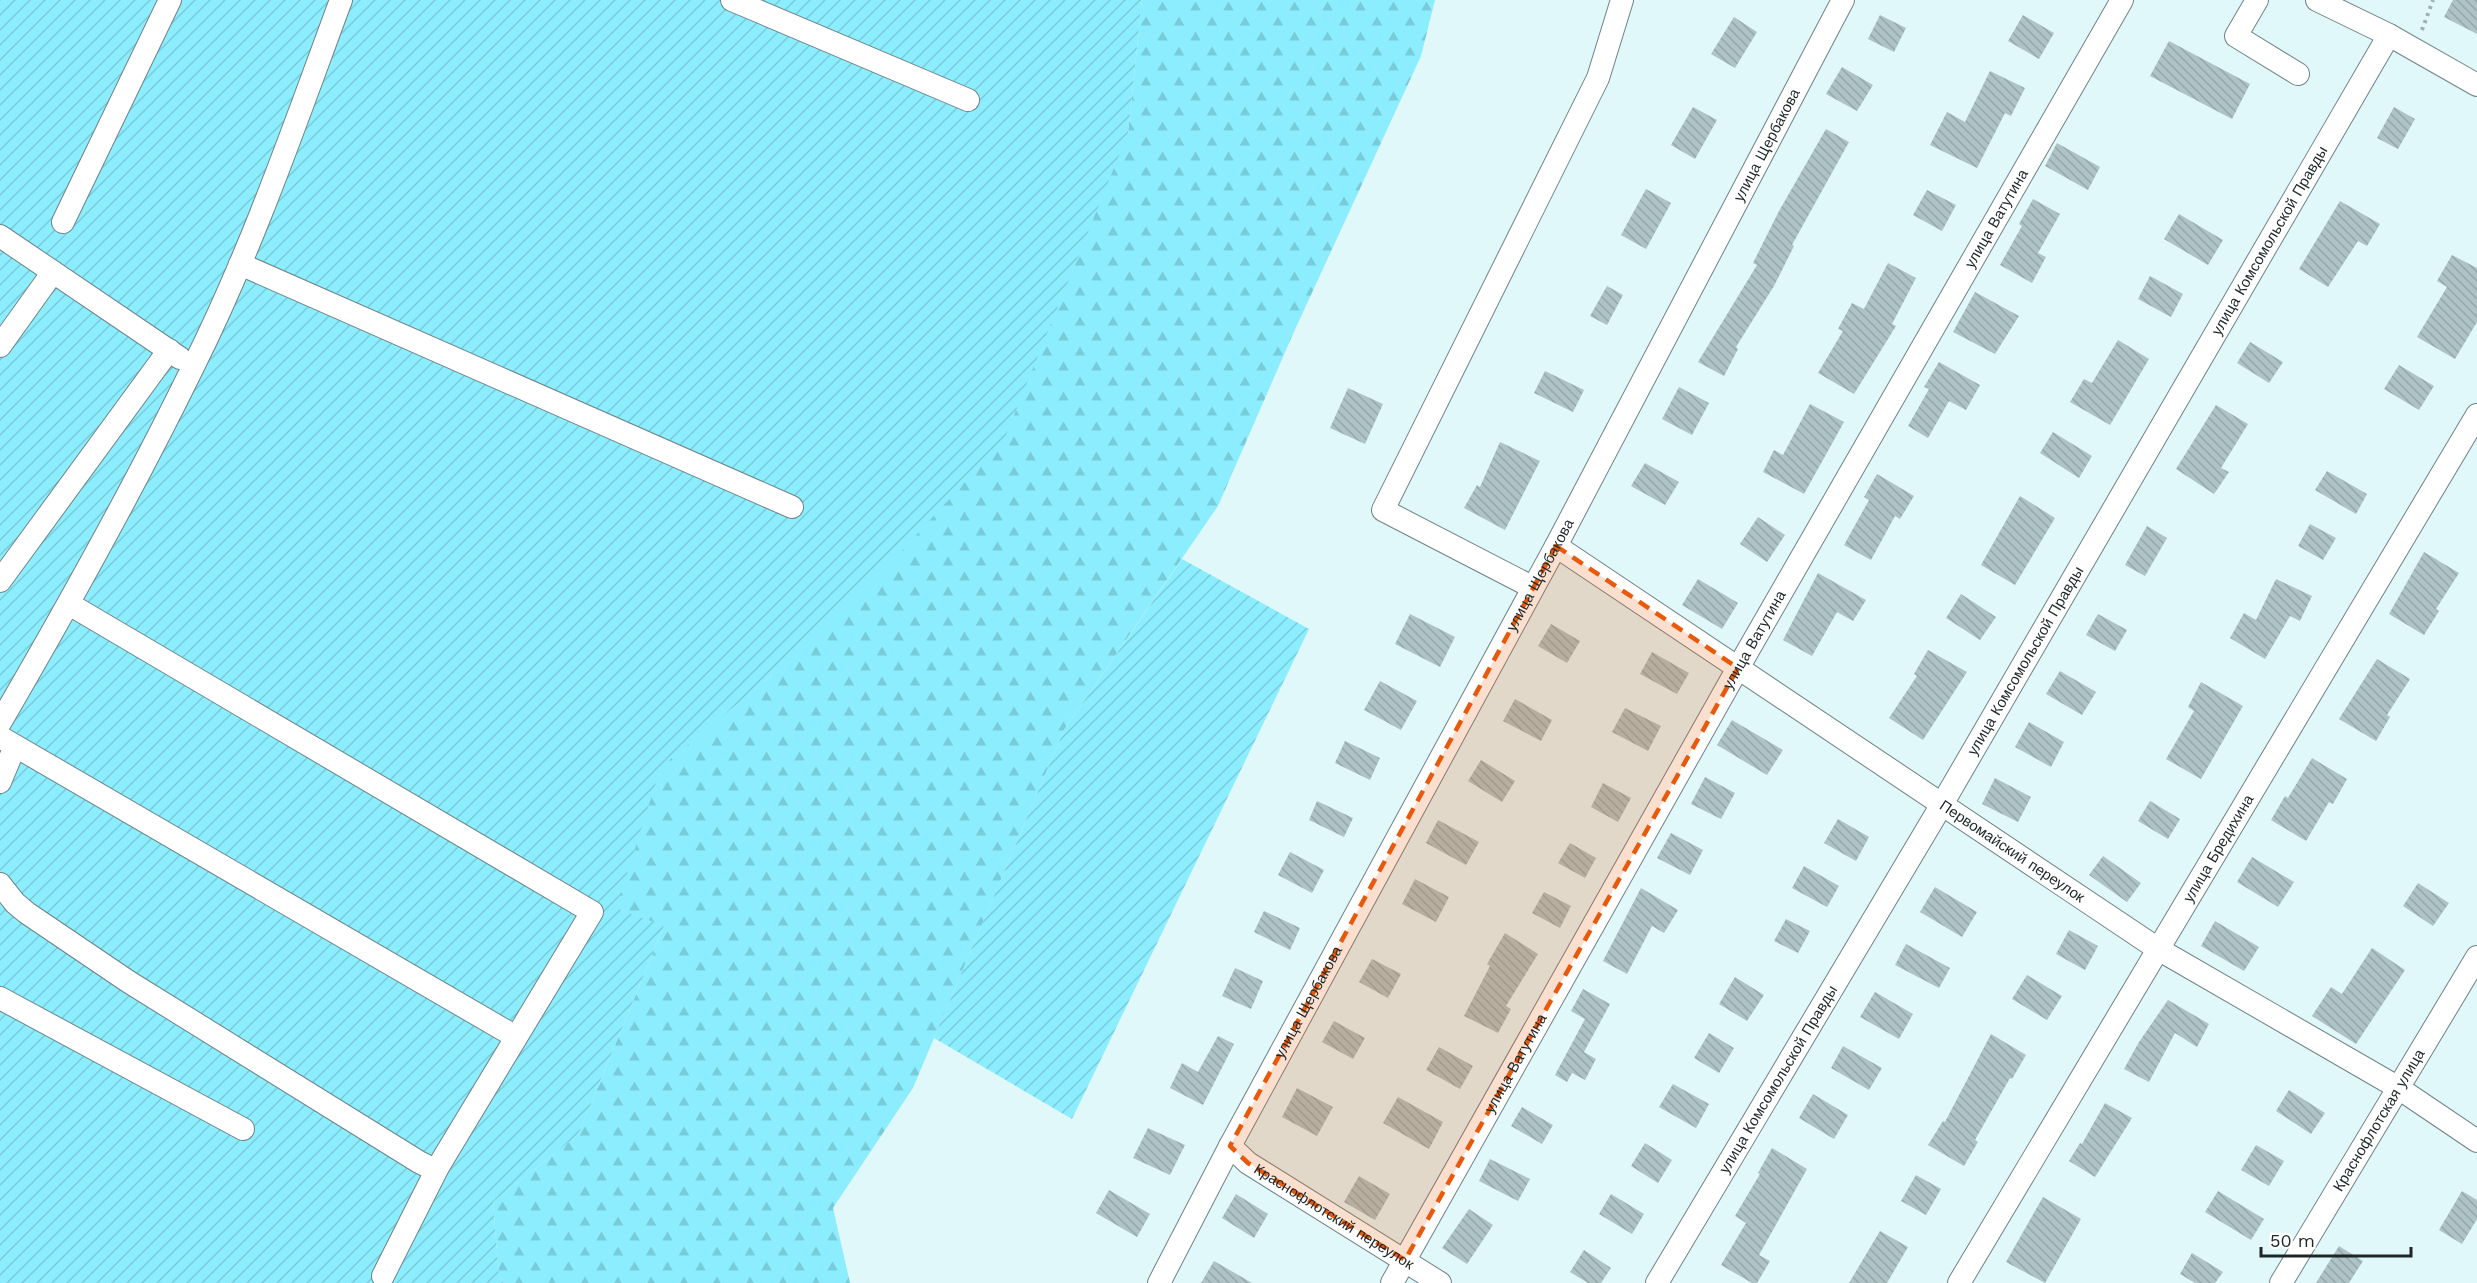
<svg xmlns="http://www.w3.org/2000/svg" width="2477" height="1283" font-family="'Work Sans',sans-serif">
<style>
.forest{fill:url(#forest-firs)}
.garden{fill:url(#garden-furrows)}
.building{fill:url(#building-back-hatch)}
.lines{fill:none;stroke-linecap:round;stroke-linejoin:round}
.minor-casing{stroke:#6f8387;stroke-width:24}
.path{stroke:#9eb0b3;stroke-width:4;stroke-dasharray:3 4.5;stroke-linecap:butt}
.minor{stroke:#fff;stroke-width:22}
.marked{fill:#e8590c;fill-opacity:0.2;stroke:#e8590c;stroke-width:4.5;stroke-dasharray:12 8;stroke-linejoin:round}
.labels{text-anchor:middle;stroke-width:4.5;stroke-linejoin:round;paint-order:stroke}
.street-label{font-size:15px;fill:#1e2728;stroke:#fff}
</style>
<defs>
<pattern id="forest-firs" width="22" height="20" patternUnits="userSpaceOnUse" patternTransform="scale(1.5)"><rect width="22" height="20" fill="#8bedfd"/><path d="M5 1l3.5 6h-7zM16 11l3.5 6h-7z" fill="#78cbd9"/></pattern>
<pattern id="garden-furrows" width="10" height="10" patternUnits="userSpaceOnUse" patternTransform="scale(1.5)"><rect width="10" height="10" fill="#8bedfd"/><path d="M-1 1l2-2M0 10L10 0M9 11l2-2" fill="none" stroke="#78cbd9"/></pattern>
<pattern id="building-back-hatch" width="6" height="6" patternUnits="userSpaceOnUse" patternTransform="scale(1.5)"><rect width="6" height="6" fill="#adc3c6"/><path d="M-1 5l2 2M0 0l6 6M5-1l2 2" fill="none" stroke="#94a8aa"/></pattern>
</defs>
<rect width="100%" height="100%" fill="#e1f8fb"/>
<path class="forest" d="M1142,0h293l-14,56 -128,278 -75,172 -154,224 -151,358 -80,120 17,75h-347l-4,-9 -6,-72 85,-67 86,-209 -49,-18 46,-142 111,-91 356,-542z"/>
<path class="garden" d="M0,0h1142l-14,133 -124,307 -111,120 -121,115 -111,92 -45,141 48,18 -86,209 -85,67 6,72 4,9h-503z
M1182,559l127,70 -237,490 -138,-81 130,-308z"/>
<path class="building" d="M2453,0h24v34l-33,-17z
M1880,15l26,13 -12,24 -26,-13z
M2023,15l31,18 -15,26 -31,-18z
M1734,17l23,15 -22,36 -24,-14z
M2169,41l81,43 -18,35 -82,-43z
M1842,67l31,18 -16,26 -31,-17z
M1990,71l35,17 -14,28 -6,-3 -28,55 -47,-23 17,-33 18,10z
M1693,107l24,13 -22,39 -24,-14z
M2394,107l21,12 -17,30 -21,-11z
M1826,129l23,13 -57,103 2,1 -20,40 -38,61 2,2 -14,27 -26,-14 59,-97 -4,-2 26,-52z
M2057,143l43,24 -12,23 -43,-24z
M1646,189l25,14 -25,46 -25,-14z
M1927,190l29,15 -14,26 -29,-16z
M2033,199l27,15 -22,39 8,4 -14,26 -32,-18 22,-39 -3,-2z
M2340,201l40,23 -13,22 -9,-5 -30,46 -29,-18z
M2179,214l44,26 -15,25 -44,-26z
M2452,255l25,13v54l-22,37 -38,-22 30,-50 -10,-6z
M1888,263l28,15 -24,46 4,2 -42,68 -36,-21 25,-42 -5,-2 14,-26 12,6z
M2150,276l33,18 -12,23 -33,-18z
M1607,286l16,9 -16,30 -17,-9z
M1975,292l44,24 -24,38 -42,-22z
M2118,340l31,19 -39,66 -40,-23 14,-23 8,4z
M2250,342l33,20 -14,21 -32,-20z
M1939,362l41,23 -14,25 -17,-9 -21,37 -20,-12 21,-37 -5,-2z
M2399,365l35,21 -15,24 -35,-21z
M1545,371l39,19 -11,22 -39,-19z
M1679,387l30,16 -17,32 -30,-16z
M1348,388l35,16 -18,40 -35,-16z
M1810,404l34,18 -40,72 -41,-22 11,-22 9,5z
M2216,405l32,19 -27,44 8,4 -15,22 -38,-25z
M2053,432l39,24 -13,22 -39,-25z
M1500,442l40,19 -35,69 -41,-22 13,-23 3,2z
M1645,463l34,19 -14,23 -34,-19z
M2327,471l40,23 -11,20 -41,-24z
M1877,474l37,22 -14,23 -5,-3 -24,44 -27,-15 25,-45 -5,-3z
M2020,496l35,22 -40,67 -34,-20z
M1758,517l27,18 -18,27 -27,-18z
M2310,524l26,14 -13,22 -25,-14z
M2147,526l20,12 -22,38 -20,-11z
M2424,552l35,21 -23,36 3,2 -15,24 -35,-21z
M1818,573l48,27 -13,21 -16,-9 -25,44 -29,-16z
M1698,579l40,24 -16,26 -40,-24z
M2276,579l36,17 -12,25 -10,-5 -25,43 -35,-21 14,-25 12,7z
M1961,594l35,23 -16,23 -34,-22z
M1410,614l45,23 -15,30 -45,-23z
M2098,614l29,16 -12,21 -29,-16z
M1551,624l29,17 -13,22 -29,-17z
M1928,650l39,22 -44,68 -34,-22 28,-42 -3,-2z
M1652,652l37,21 -12,21 -37,-20z
M2377,659l33,20 -23,36 3,2 -14,24 -37,-22z
M2060,671l36,21 -14,23 -36,-21z
M1380,681l37,20 -16,29 -37,-20z
M2201,682l42,24 -42,73 -35,-20 28,-48 -6,-4z
M1515,699l37,21 -11,21 -38,-20z
M1625,708l36,18 -13,25 -36,-19z
M1732,720l51,30 -16,25 -50,-30z
M2029,722l35,20 -13,25 -36,-20z
M1345,741l35,17 -10,22 -35,-17z
M2312,758l35,21 -14,25 -4,-2 -23,39 -35,-21 14,-24 3,2z
M1481,760l34,21 -13,21 -34,-21z
M1705,777l30,16 -14,26 -30,-15z
M1995,778l36,19 -13,25 -36,-18z
M1603,783l28,15 -13,24 -27,-15z
M1317,801l36,17 -9,19 -35,-17z
M2150,801l30,18 -12,20 -30,-18z
M1838,819l31,18 -13,24 -32,-18z
M1438,820l41,22 -13,23 -40,-22z
M1671,833l32,17 -13,25 -33,-17z
M1570,843l26,15 -11,20 -27,-15z
M1290,852l34,18 -12,23 -34,-18z
M2103,856l38,27 -14,19 -38,-27z
M2252,857l42,25 -16,25 -41,-25z
M1804,866l35,20 -12,21 -35,-19z
M1415,879l34,18 -13,25 -34,-18z
M2418,883l31,20 -16,23 -30,-20z
M1935,887l42,25 -15,25 -42,-25z
M1641,888l37,22 -14,23 -12,-7 -25,48 -24,-13z
M1544,892l27,14 -11,22 -28,-15z
M1264,911l36,17 -10,22 -36,-18z
M1786,919l24,12 -12,22 -24,-12z
M2215,921l44,26 -15,24 -43,-25z
M2069,930l29,16 -13,24 -29,-16z
M1505,933l33,21 -32,52 5,3 -13,24 -34,-17 26,-50 -3,-2z
M1906,944l44,24 -11,20 -44,-23z
M2372,948l33,22 -49,74 -44,-28 19,-29 11,7z
M1372,959l29,15 -13,24 -29,-16z
M1235,968l28,13 -12,28 -29,-13z
M2027,975l35,21 -15,24 -35,-21z
M1735,977l29,18 -17,26 -28,-17z
M1583,989l27,15 -26,48 12,7 -11,21 -13,-7 -5,9 -12,-7 30,-56 -14,-8z
M1875,992l38,22 -14,25 -39,-22z
M2168,1000l41,24 -12,23 -22,-14 -26,49 -25,-13 15,-27z
M1334,1021l31,17 -12,21 -31,-17z
M1709,1033l25,15 -15,25 -25,-15z
M1991,1034l35,21 -14,24 -2,-1 -35,62 3,2 -14,24 -36,-21 15,-24 2,1z
M1218,1036l16,8 -31,61 -33,-17 12,-25 16,9z
M1843,1046l39,22 -13,22 -38,-22z
M1439,1047l34,19 -13,23 -34,-19z
M1673,1084l36,20 -13,24 -37,-21z
M1297,1088l36,19 -16,29 -35,-19z
M2289,1090l36,23 -14,21 -35,-23z
M1813,1094l35,21 -14,24 -35,-21z
M1398,1097l45,25 -14,27 -46,-26z
M2105,1103l27,15 -37,59 -26,-16 11,-18 2,1z
M1522,1107l31,18 -11,19 -31,-18z
M1148,1128l37,17 -15,30 -37,-17z
M1645,1143l27,17 -14,23 -27,-17z
M2256,1145l28,16 -15,25 -28,-16z
M1772,1148l35,21 -48,86 11,6 -13,22h-5l-31,-18 25,-42 -11,-7 25,-42 -2,-1z
M1490,1159l40,20 -12,22 -39,-20z
M1916,1175l25,14 -15,26 -25,-14z
M1359,1176l31,18 -15,26 -31,-18z
M1109,1190l41,24 -13,23 -41,-24z
M2218,1191l46,28 -13,21 -46,-28z
M2462,1191l15,9v19l-15,25 -23,-14z
M1236,1194l32,20 -14,24 -32,-20z
M1611,1194l33,20 -12,20 -33,-20z
M2043,1197l38,22 -36,64 -39,-21z
M1469,1209l24,16 -26,39 -25,-16z
M1880,1231l28,16 -21,36h-38z
M2339,1246l24,15 -14,22h-33z
M1584,1250l27,18 -10,15h-13l-18,-11z
M2192,1253l31,19 -8,11h-20l-15,-9z
M1214,1261l38,22h-51z"/>
<g class="lines">
<defs>
<g id="minor">
<path d="M732,0l236,100"/>
<path d="M2257,0l-21,36 62,38"/>
<path d="M2317,0l72,35 88,50"/>
<path d="M63,222l107,-222"/>
<path d="M0,236l180,122"/>
<path d="M240,264l552,243"/>
<path d="M0,346l53,-74"/>
<path id="s1" d="M1556,546l602,403 239,138 80,54"/>
<path d="M0,581l169,-231"/>
<path d="M1532,587l-149,-77 215,-432 24,-78"/>
<path d="M69,604l523,308 -154,255 -55,109"/>
<path d="M0,723c68,-117 134,-235 193,-356 59,-118 102,-243 148,-367"/>
<path d="M0,737l516,300"/>
<path d="M0,782l15,-36"/>
<path d="M0,884l15,19 12,10 102,69 290,180 10,5h9"/>
<path d="M0,998l243,131"/>
<path id="s2" d="M1230,1146l18,17 192,120"/>
<path id="s3" d="M1159,1283l71,-137 326,-600 287,-546"/>
<path id="s4" d="M1392,1283l346,-615 384,-668"/>
<path id="s5" d="M1657,1283l284,-477 448,-771"/>
<path id="s6" d="M1959,1283l518,-868"/>
<path id="s7" d="M2281,1283l196,-326"/>
</g>
</defs>
<use href="#minor" class="minor-casing"/>
<path class="path" d="M2422,30l11,-30"/>
<use href="#minor" class="minor"/>
</g>
<path class="marked" d="M1556,546l182,122 -333,592 -157,-97 -18,-17z"/>
<g class="labels">
<g class="street-label">
<text dy="5" stroke="none"><textPath href="#s3" startOffset="1290">улица Щербакова</textPath></text>
<text dy="5" stroke="none"><textPath href="#s4" startOffset="1224">улица Ватутина</textPath></text>
<text dy="5" stroke="none"><textPath href="#s5" startOffset="1209">улица Комсомольской Правды</textPath></text>
<text dy="5" stroke="none"><textPath href="#s3" startOffset="804">улица Щербакова</textPath></text>
<text dy="5" stroke="none"><textPath href="#s4" startOffset="738">улица Ватутина</textPath></text>
<text dy="5" stroke="none"><textPath href="#s5" startOffset="723">улица Комсомольской Правды</textPath></text>
<text dy="5" stroke="none"><textPath href="#s6" startOffset="506">улица Бредихина</textPath></text>
<text dy="5" stroke="none"><textPath href="#s1" startOffset="549">Первомайский переулок</textPath></text>
<text dy="5" stroke="none"><textPath href="#s3" startOffset="318">улица Щербакова</textPath></text>
<text dy="5" stroke="none"><textPath href="#s4" startOffset="252">улица Ватутина</textPath></text>
<text dy="5" stroke="none"><textPath href="#s5" startOffset="237">улица Комсомольской Правды</textPath></text>
<text dy="5" stroke="none"><textPath href="#s7" startOffset="190">Краснофлотская улица</textPath></text>
<text dy="5" stroke="none"><textPath href="#s2" startOffset="126">Краснофлотский переулок</textPath></text>
</g>
</g>
<path d="M2261 1247v9h150v-9" fill="none" stroke="#1e2728" stroke-width="3"/>
<text x="2270" y="1247" font-size="18" fill="#1e2728" stroke="#ffffff" stroke-width="4.5" paint-order="stroke">50 m</text>
</svg>
